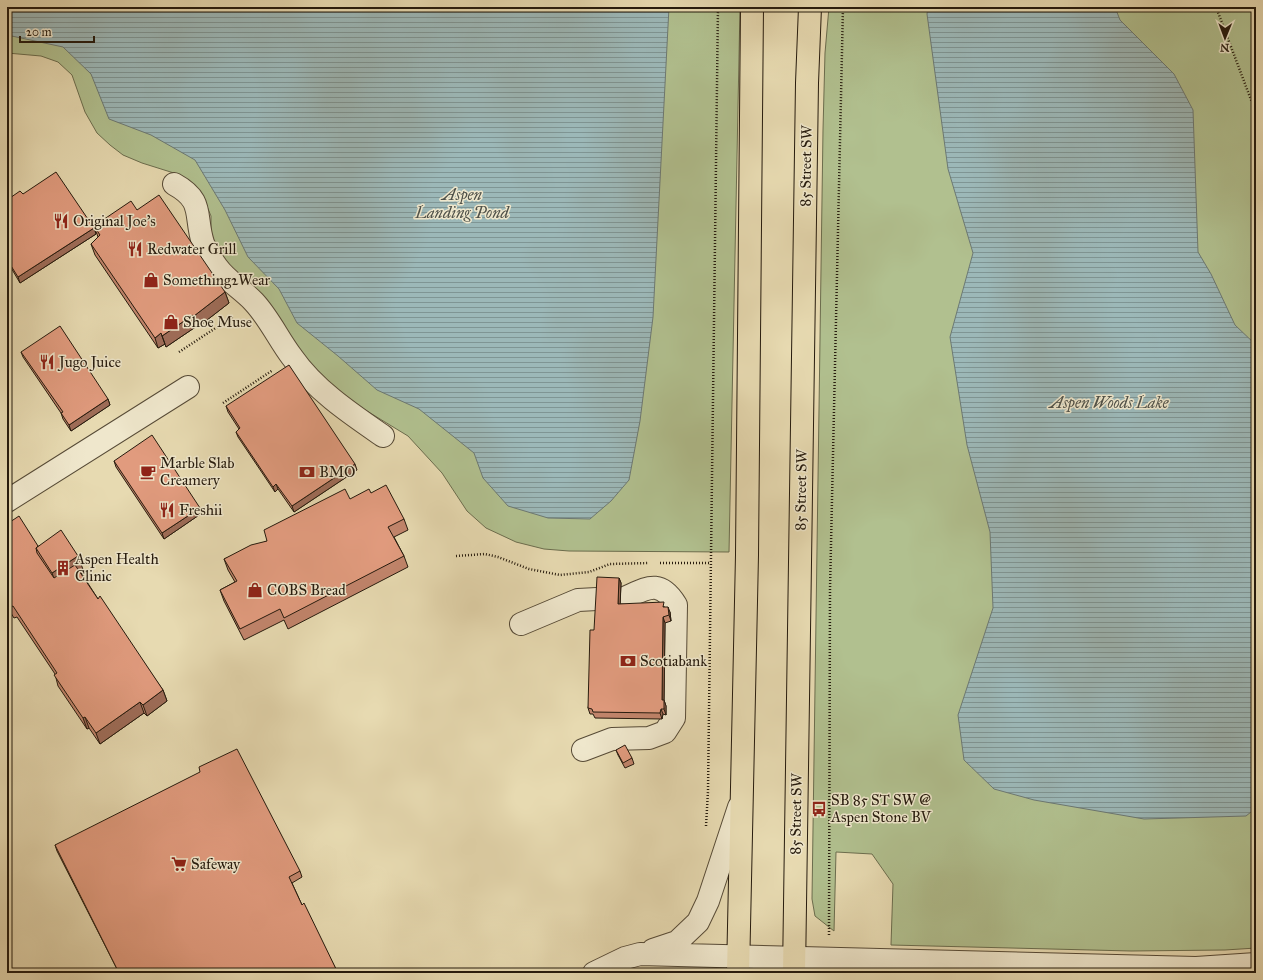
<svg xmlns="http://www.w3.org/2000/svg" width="1263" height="980" font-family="'IM FELL Great Primer',serif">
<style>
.park{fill:#b1c08f;stroke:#6b6d4e}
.water{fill:url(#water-rules);stroke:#6c7974}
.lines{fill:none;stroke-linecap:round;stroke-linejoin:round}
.minor-casing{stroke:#564a36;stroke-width:24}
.major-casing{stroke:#251a0d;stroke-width:24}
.path{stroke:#251a0d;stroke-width:2.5;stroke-dasharray:1 2;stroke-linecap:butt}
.minor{stroke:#efe7cc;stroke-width:22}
.major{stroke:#e7dab1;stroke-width:22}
.wall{fill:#c2856c;stroke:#251a0d}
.shaded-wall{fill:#9e6c58;stroke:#251a0d}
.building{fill:#e19b7e;stroke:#251a0d}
.labels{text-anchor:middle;stroke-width:3;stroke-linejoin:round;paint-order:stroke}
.street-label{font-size:15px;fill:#251a0d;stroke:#efe7cc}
.poi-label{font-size:15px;fill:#251a0d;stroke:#efe7cc;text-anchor:start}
.water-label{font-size:16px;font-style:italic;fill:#4f5149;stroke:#efe7cc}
</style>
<defs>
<pattern id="water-rules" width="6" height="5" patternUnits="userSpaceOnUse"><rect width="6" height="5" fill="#9cb8b8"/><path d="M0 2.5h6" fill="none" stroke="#7f9594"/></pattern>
</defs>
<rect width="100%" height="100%" fill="#e7dab1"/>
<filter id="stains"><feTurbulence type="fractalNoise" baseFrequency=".005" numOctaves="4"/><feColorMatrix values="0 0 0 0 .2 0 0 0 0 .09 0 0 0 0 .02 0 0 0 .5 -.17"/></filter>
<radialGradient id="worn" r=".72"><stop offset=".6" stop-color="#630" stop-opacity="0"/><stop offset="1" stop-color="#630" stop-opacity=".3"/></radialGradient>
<path class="park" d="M7,7h733l-11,545 -160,-1 -25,-2 -28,-7 -30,-14 -19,-17 -25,-38 -34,-37 -51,-31 -37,-26 -83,-101 -21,-28 -5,-17v-17l-8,-19 -26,-23 -35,-11 -19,-8 -13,-10 -13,-12 -12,-21 -13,-37 -14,-13 -17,-6 -34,-3z
M829,7h427v941l-31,2 -94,1 -240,-6 2,-61 -21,-30 -36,-2 -2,79 -19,-15 -3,-17 11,-769 2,-77z"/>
<path class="water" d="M7,7h662l-16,310 -13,104 -11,59 -18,21 -21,18 -42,-1 -40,-12 -25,-28 -9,-25 -55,-44 -42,-19 -39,-34 -41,-33 -18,-34 -31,-32 -23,-47 -30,-50 -44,-25 -42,-16 -18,-45 -28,-27 -56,-12z
M928,7h187l5,13 54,54 19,36 5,142 13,22 24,51 21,20v463l-10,8 -102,3 -110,-19 -40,-11 -30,-29 -6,-45 35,-107 -3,-76 -23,-87 -17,-108 23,-84 -25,-84 -21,-155z"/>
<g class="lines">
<defs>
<path id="minor" d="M174,184c31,17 20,31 29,59 3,8 9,17 14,24 10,14 25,22 37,35 15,16 25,38 38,55 23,33 59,57 91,79
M7,501l181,-114
M521,624l57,-24 19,-1
M583,750l29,-11 37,-1 16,-6 9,-14 2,-113c-17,-28 -30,-16 -54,-6
M653,950l24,-8 21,-20 10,-21 31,-94
M594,973l31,-15 15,-4 556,14 60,-4"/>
<path id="major" d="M738,973l9,-418 5,-548
M794,973l13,-890 3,-76"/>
</defs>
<use href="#minor" class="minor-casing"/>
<use href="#major" class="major-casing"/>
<path class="path" d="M1216,7l40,106
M179,352l55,-36
M223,403l50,-33
M456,556l29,-2 13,3 31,12 31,6 29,-3 21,-8 39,-1
M660,563h51
M706,826l2,-35 10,-784
M829,935l1,-346 13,-582"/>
<use href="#minor" class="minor"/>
<use href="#major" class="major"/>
</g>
<path class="wall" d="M23,194l71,34 2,6 -76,49 -10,-17 -3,2v-68z
M137,210l88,82 4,11 -31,24 -1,-1 -31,21 -1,-3 -7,4 -63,-93 -4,-11 7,-7 -4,-11z
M21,352l87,47 2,6 -39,26 -8,-12 -2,-6 -38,-56z
M226,406l131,64 -63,42 -16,-23 -3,3 -37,-55 -2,-5 3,-3 -11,-17z
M114,461l86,47 2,5 -38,26 -48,-72z
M371,493l33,26 4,11 -14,7 10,19 4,11 -120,62 -4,-9 -40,20 -20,-39 -4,-11 15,-8 -7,-12 -4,-11 43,-18z
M7,524l31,22 46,26 -2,2 16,25 65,91 4,11 -20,15 -3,-3 -44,31 -11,-16 -2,1 -29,-43 -3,-12 -38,-57 -3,1 -7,-11z
M619,578l2,5 -1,21 45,3 5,5 1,9 -6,2 -1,77 2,6v9l-3,-1 -1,5 -67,-1 -2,-4h-3l-2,-6z
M616,750l16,8 2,6 -9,4 -7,-13z
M55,845l245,26 2,6 -10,6 10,22 36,68h-219l-62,-122z"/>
<path class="shaded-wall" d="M94,228l2,6 -76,49 -2,-6z
M7,261h1l2,5 -3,2z
M225,292l4,11 -31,24 -4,-11z
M193,315l4,11 -31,21 -4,-11z
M161,333l4,11 -7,4 -3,-10z
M108,399l2,6 -39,26 -2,-6z
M355,464l2,6 -63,42 -2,-6z
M276,484l2,5 -3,3 -2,-5z
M200,508l2,5 -38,26 -2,-6z
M78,556l6,16 -26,17 -6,-16z
M619,578l2,5 -1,26 -2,-5z
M668,607l2,5 1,9 -2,-6z
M663,617l2,6 -1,77 2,6v9l-2,-6 -2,-9z
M163,690l4,11 -20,15 -4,-11z
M140,702l4,11 -44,31 -4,-11z
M661,709l2,5 -1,5 -2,-6z
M85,717l4,11 -2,1 -4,-11z"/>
<path class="building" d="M56,172l38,56 -76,49 -10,-16h-1v-61l13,-9 3,3z
M159,195l66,97 -31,24 -1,-1 -31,21 -1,-3 -6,5 -64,-94 9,-9 -6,-9 37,-25 6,9z
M60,326l48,73 -39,26 -8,-12 2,-1 -42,-60z
M289,365l66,99 -63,42 -16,-22 -3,3 -37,-55 4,-4 -14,-22z
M152,435l48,73 -38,25 -48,-72z
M386,485l18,34 -16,8 16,29 -120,62 -4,-9 -40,20 -20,-39 17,-9 -13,-22 27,-14 16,-4 -3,-11 81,-41 5,10 19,-10 2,4z
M19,516l19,30 -2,2 1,5 17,25 21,-13 23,34 2,-3 63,94 -20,15 -3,-3 -44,31 -11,-16 -2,1 -29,-43 3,-2 -44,-67 -3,1 -3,-5v-78z
M61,530l17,26 -26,17 -16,-25z
M597,577l22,1 -1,26 46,-2 -1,5h5l1,8 -6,2 -1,83h2v9h-3l-1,4 -67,-1 -1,-3 -4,-1 2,-78h4z
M625,745l7,13 -9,5 -7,-13z
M237,749l63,122 -11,6 13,28 2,-2 34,70h-219l-64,-128 145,-73 -1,-5z"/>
<defs>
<symbol id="restaurant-bare" viewBox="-9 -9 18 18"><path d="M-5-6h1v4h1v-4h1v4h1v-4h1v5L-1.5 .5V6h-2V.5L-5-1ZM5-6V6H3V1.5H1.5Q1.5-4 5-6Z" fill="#8f2418" stroke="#efe7cc" stroke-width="2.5" paint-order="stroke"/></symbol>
<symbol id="shop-bare" viewBox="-9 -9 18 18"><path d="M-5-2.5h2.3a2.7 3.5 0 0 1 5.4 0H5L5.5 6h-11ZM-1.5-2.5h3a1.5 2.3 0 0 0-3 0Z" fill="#8f2418" stroke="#efe7cc" stroke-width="2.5" paint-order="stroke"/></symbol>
<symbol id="cafe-bare" viewBox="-9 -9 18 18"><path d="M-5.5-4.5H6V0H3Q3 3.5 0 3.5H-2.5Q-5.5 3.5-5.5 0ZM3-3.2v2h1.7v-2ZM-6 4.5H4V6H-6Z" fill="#8f2418" stroke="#efe7cc" stroke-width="2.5" paint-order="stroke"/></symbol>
<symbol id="bank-bare" viewBox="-9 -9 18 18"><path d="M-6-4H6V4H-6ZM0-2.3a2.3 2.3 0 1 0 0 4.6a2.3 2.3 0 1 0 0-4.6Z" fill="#8f2418" stroke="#efe7cc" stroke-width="2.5" paint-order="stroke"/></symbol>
<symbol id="building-bare" viewBox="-9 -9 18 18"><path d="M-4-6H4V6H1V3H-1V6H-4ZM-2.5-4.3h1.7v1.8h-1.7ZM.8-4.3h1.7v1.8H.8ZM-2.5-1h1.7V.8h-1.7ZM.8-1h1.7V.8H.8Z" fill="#8f2418" stroke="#efe7cc" stroke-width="2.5" paint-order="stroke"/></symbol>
<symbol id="bus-bare" viewBox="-9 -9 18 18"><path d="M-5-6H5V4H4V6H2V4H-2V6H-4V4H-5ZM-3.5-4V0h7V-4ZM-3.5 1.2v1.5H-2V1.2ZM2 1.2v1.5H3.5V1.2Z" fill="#8f2418" stroke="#efe7cc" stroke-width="2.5" paint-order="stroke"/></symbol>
<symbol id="supermarket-bare" viewBox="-9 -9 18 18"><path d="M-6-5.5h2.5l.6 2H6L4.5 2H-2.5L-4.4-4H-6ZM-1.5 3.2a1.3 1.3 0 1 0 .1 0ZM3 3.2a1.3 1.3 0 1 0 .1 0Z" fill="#8f2418" stroke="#efe7cc" stroke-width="2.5" paint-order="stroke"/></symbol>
</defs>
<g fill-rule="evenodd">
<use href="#restaurant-bare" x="50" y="210" width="22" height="22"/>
<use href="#restaurant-bare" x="124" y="238" width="22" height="22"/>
<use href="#shop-bare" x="140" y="269" width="22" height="22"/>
<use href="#shop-bare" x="160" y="311" width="22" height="22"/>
<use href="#restaurant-bare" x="36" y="351" width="22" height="22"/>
<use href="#cafe-bare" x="137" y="461" width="22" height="22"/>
<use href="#bank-bare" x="296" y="461" width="22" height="22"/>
<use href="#restaurant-bare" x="156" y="499" width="22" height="22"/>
<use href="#building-bare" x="52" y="557" width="22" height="22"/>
<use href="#shop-bare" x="244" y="579" width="22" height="22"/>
<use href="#bank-bare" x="617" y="650" width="22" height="22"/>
<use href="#bus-bare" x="808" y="798" width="22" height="22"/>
<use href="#supermarket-bare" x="168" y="853" width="22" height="22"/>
</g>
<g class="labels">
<g class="street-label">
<text transform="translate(806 166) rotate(-89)" y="5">85 Street SW</text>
<text transform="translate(801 490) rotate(-89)" y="5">85 Street SW</text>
<text transform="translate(796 814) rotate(-89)" y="5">85 Street SW</text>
</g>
<g class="poi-label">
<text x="73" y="226">Original Joe's</text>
<text x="147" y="254">Redwater Grill</text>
<text x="163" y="285">Something2Wear</text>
<text x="183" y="327">Shoe Muse</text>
<text x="59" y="367">Jugo Juice</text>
<text x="160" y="468">Marble Slab<tspan x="160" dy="17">Creamery</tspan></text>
<text x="319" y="477">BMO</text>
<text x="179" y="515">Freshii</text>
<text x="75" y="564">Aspen Health<tspan x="75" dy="17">Clinic</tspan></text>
<text x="267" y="595">COBS Bread</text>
<text x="640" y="666">Scotiabank</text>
<text x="831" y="805">SB 85 ST SW @<tspan x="831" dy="17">Aspen Stone BV</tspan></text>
<text x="191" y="869">Safeway</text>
</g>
<g class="water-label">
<text x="462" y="200">Aspen<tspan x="462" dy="18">Landing Pond</tspan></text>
<text x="1109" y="408">Aspen Woods Lake</text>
</g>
</g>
<rect width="1263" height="980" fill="none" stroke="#e7dab1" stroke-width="24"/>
<rect x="8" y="8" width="1247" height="964" fill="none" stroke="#251a0d" stroke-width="2"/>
<rect x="12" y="12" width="1239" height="956" fill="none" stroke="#251a0d"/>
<g transform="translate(1225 38) rotate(181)" stroke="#efe7cc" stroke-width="3" paint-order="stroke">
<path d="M0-3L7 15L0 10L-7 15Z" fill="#251a0d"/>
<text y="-6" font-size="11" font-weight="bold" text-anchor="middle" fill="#251a0d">N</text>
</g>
<path d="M20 36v6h74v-6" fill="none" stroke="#251a0d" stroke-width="2"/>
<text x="26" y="36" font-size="12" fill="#251a0d" stroke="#efe7cc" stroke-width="3" paint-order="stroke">20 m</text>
<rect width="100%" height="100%" filter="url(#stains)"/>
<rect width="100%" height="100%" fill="url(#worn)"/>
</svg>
